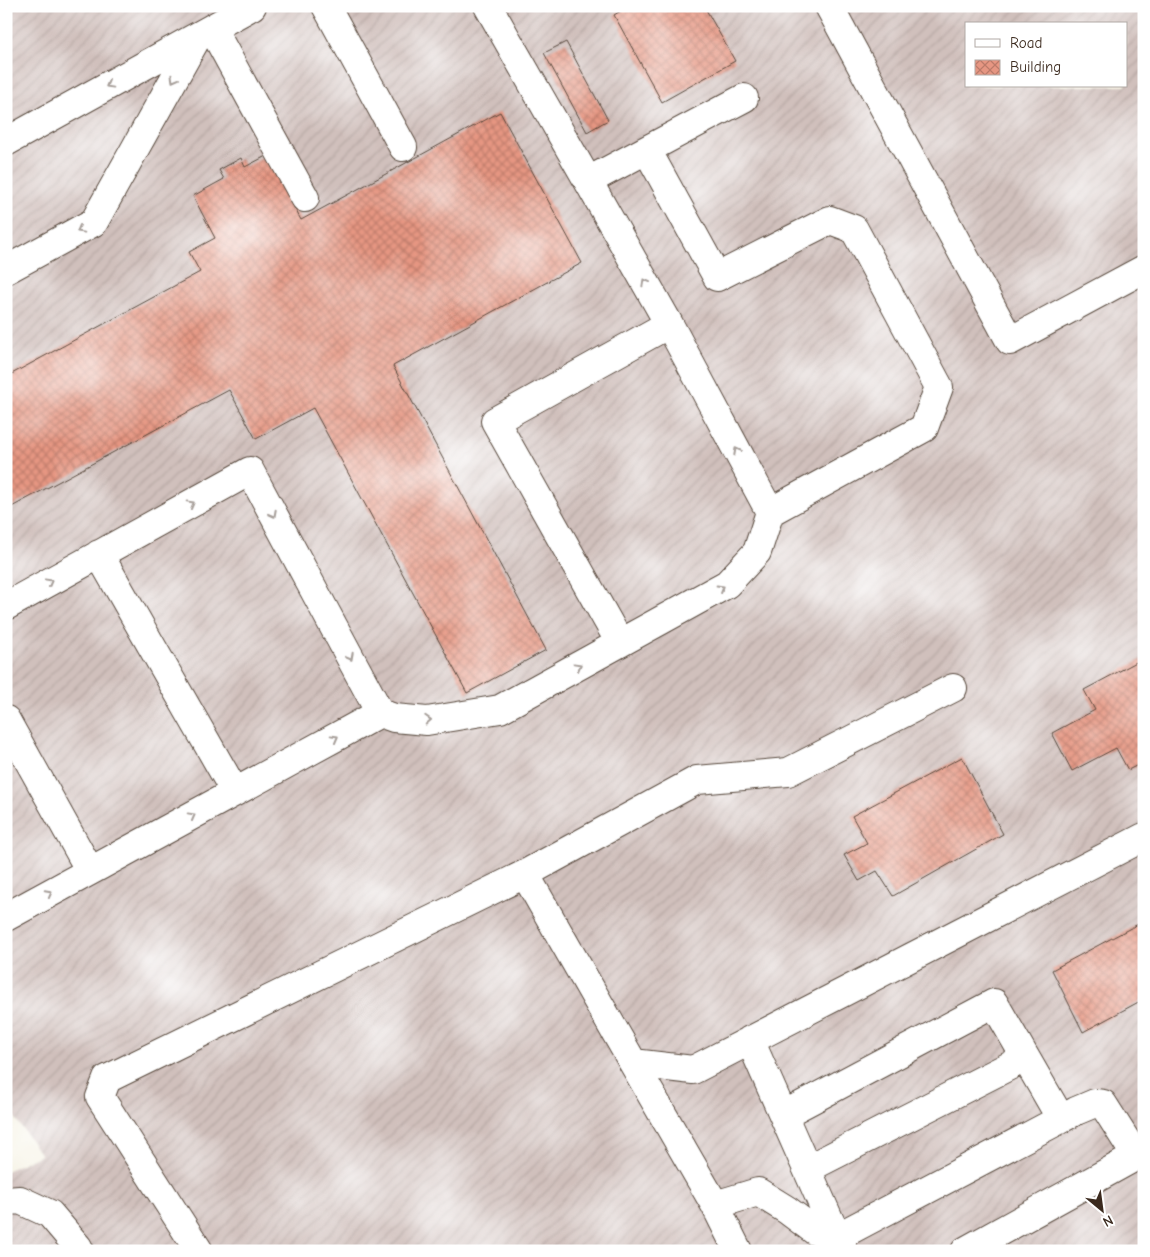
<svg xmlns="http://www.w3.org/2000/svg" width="1150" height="1257" font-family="'Comic Neue',sans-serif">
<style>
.industrial{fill:url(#industrial-furrows);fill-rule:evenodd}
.building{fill:url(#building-cross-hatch)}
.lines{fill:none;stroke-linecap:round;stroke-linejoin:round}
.minor-casing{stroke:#57483c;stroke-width:30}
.minor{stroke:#fff;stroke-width:28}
.oneway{stroke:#a79f9a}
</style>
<defs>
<pattern id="industrial-furrows" width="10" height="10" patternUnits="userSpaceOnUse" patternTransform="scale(1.25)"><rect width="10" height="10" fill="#d0c0bc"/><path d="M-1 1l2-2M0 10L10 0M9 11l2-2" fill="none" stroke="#b4a5a1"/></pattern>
<pattern id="building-cross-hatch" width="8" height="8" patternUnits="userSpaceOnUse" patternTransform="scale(1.25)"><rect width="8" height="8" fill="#e69682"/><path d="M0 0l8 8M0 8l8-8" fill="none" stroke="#bc7b6a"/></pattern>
</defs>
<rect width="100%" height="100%" fill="#fff"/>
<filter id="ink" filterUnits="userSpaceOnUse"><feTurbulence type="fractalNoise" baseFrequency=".02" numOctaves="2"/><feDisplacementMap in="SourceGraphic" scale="10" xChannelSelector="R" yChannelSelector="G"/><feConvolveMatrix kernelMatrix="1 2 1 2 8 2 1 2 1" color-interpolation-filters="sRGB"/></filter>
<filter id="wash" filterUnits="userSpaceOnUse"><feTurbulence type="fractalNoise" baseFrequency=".0096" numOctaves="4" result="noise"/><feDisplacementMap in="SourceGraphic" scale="20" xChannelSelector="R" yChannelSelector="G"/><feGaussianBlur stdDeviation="1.12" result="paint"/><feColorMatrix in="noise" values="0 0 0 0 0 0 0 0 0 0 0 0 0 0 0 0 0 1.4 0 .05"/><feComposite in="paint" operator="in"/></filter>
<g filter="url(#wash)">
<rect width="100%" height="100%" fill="#f5f2e3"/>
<path class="industrial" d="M6,6h1138v1245h-1138v-80l35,-16 -35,-50zM966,24h160v62h-160z"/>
<g id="blocks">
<path class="building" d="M629,6h75l31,55 -73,41 -48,-87z
M566,42l42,78 -21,12 -43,-79z
M500,112l82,151 -189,103 153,284 -79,43 -154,-285 -57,31 -27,-49 -223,120v-133l194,-105 -11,-20 26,-14 -22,-42 31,-17 -5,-9 22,-12 4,9 21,-11 35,64z
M1144,658v104l-16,8 -12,-22 -44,23 -20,-38 43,-23 -11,-20z
M962,757l41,77 -110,62 -16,-25 -18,10 -15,-26 23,-12 -15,-27z
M1142,922l2,2v75l-61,33 -31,-62z"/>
</g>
</g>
<g filter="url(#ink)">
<use href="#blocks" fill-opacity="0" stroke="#57483c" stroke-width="1"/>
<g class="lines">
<defs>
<path id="minor" d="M326,6l77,141
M829,6l181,335 134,-72
M212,28l93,170
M6,142l246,-136
M647,150l70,127 113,-57 24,9 85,158 -15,41 -154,84
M588,181l156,-83
M6,270l88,-48 104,-186
M99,554l136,238
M6,606l244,-135 130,242 14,5 33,3 73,-12 227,-125 30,-32 13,-40 -101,-188 -81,-143 -100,-175
M620,643l-125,-222 174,-97
M6,720l84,151
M525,874l172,-94 91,-8 165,-84
M6,917l374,-204
M750,1040l87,197 224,-118
M633,1063l82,142
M783,1115l211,-112 67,116 15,-8 19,-8 8,1 33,52
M807,1169l218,-111
M6,1201l14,-1 30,14 28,33 2,4
M199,1251l-99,-154 7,-18 418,-205 108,189 60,7 451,-233
M738,1251l-23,-46 43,-13 29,18 28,21 22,6 5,9
M965,1251l179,-99"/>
</defs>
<use href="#minor" class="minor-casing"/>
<use href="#minor" class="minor"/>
</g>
<defs><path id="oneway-chevron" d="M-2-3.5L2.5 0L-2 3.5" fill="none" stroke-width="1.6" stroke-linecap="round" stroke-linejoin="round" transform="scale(1.25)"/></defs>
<g class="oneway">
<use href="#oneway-chevron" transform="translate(174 79) rotate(119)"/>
<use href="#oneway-chevron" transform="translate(109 85) rotate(151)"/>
<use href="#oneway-chevron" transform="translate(80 230) rotate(151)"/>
<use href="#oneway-chevron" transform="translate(645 282) rotate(-119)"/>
<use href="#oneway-chevron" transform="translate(737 451) rotate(-118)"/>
<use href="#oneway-chevron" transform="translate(191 504) rotate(-29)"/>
<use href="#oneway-chevron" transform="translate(273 514) rotate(62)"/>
<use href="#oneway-chevron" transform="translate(49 582) rotate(-29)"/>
<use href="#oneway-chevron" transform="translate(721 588) rotate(-31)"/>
<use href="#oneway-chevron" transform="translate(350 657) rotate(62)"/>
<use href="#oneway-chevron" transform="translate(578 666) rotate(-29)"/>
<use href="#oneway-chevron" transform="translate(428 720) rotate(-3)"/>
<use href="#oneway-chevron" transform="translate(335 738) rotate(-29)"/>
<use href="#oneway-chevron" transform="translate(192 816) rotate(-29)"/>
<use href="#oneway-chevron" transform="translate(49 893) rotate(-28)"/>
</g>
</g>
<rect width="1150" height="1257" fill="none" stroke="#fff" stroke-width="25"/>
<rect x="965" y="22" width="162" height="65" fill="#ffffff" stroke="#b1aaa5"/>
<rect x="975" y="39" width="25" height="8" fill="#ffffff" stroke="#b1aaa5"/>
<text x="1010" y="48" font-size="15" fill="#3b2a1e">Road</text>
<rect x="975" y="60" width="25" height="15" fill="url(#building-cross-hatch)" stroke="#b1aaa5"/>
<text x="1010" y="72" font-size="15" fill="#3b2a1e">Building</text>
<g transform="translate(1102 1210) rotate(151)" stroke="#ffffff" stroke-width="4" paint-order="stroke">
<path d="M0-4L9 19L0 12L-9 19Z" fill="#3b2a1e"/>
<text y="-8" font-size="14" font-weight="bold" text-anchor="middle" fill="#3b2a1e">N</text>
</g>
</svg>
